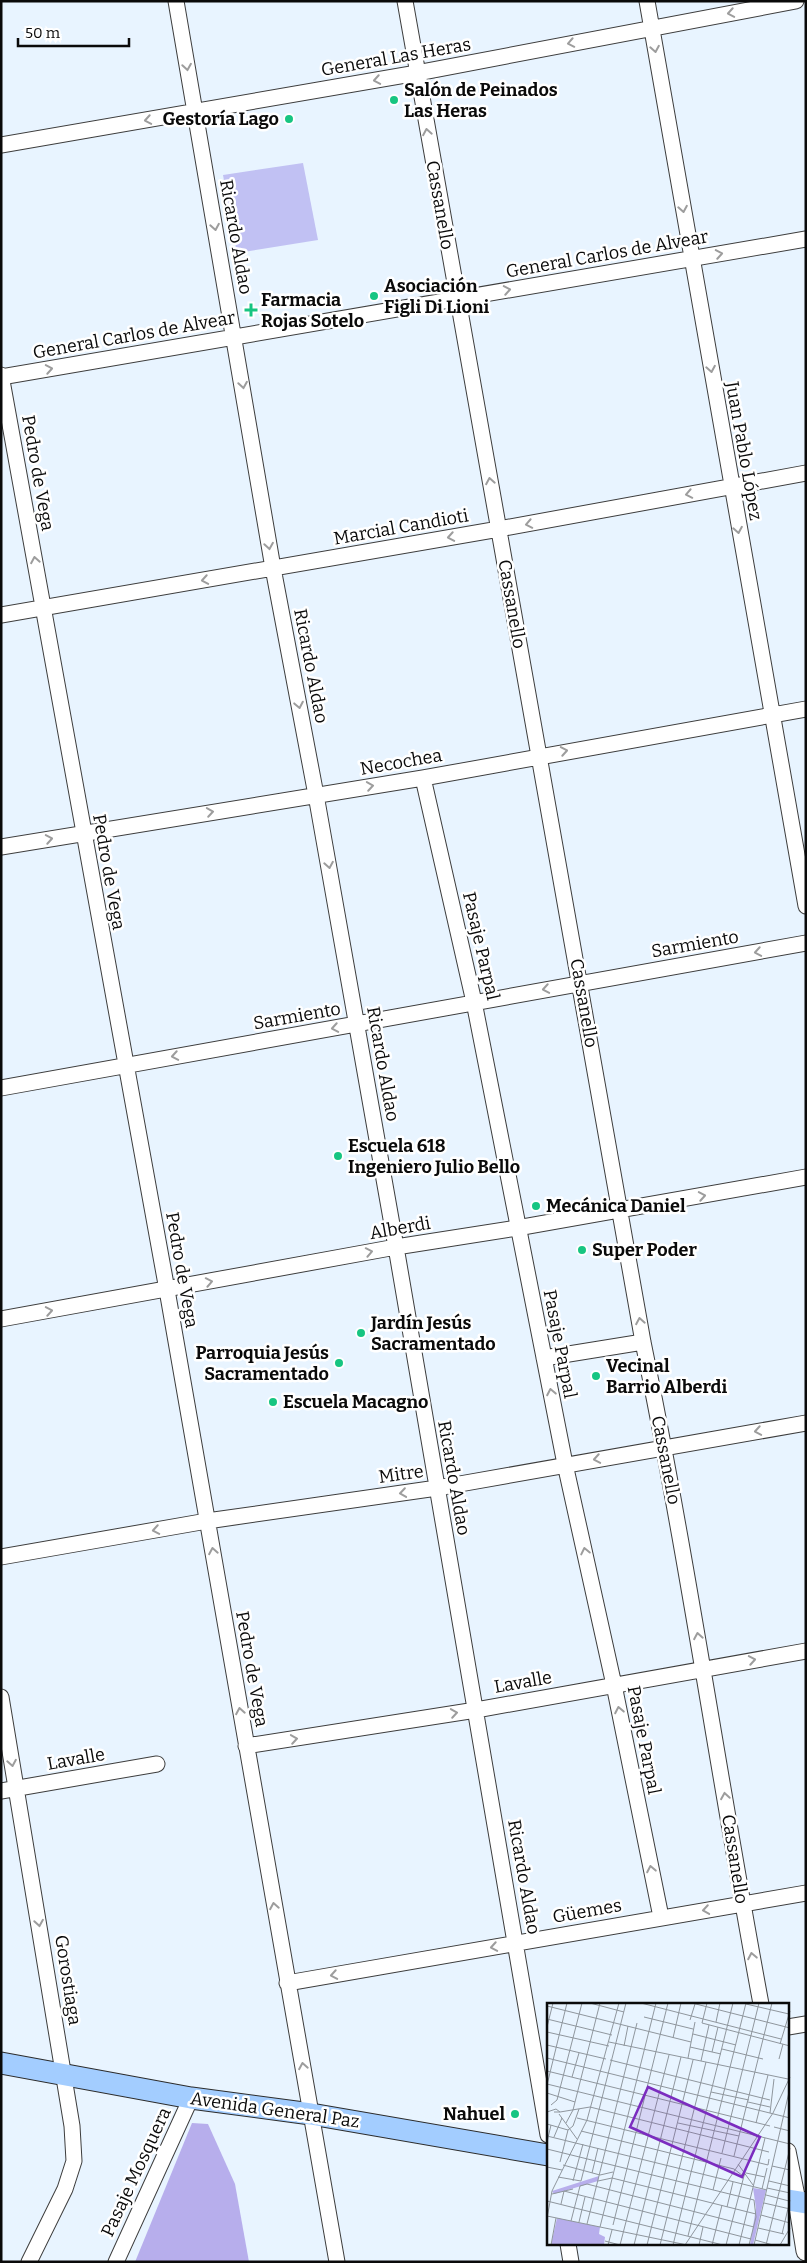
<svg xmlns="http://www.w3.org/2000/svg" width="807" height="2263" font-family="Bitter,serif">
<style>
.green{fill:#b7aeec}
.pitch{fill:#c1c1f3}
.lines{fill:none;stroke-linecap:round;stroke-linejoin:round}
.minor-casing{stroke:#3d3d3d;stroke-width:17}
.tertiary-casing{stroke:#3d3d3d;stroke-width:21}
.secondary-casing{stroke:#2c2c2c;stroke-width:23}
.minor{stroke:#fff;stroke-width:15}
.tertiary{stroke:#fff;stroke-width:19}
.secondary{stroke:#a3cdff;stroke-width:21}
.oneway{stroke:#9d9d9d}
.poi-dot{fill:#17c581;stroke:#fff;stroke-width:2}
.labels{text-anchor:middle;stroke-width:5;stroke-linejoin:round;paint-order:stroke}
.street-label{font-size:18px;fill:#0a0a0a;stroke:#fff}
.poi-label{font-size:18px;font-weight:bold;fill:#0a0a0a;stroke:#fff;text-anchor:start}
.inset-road{fill:none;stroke:#8f969d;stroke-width:1}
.view{fill:#7b2cbf;fill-opacity:0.15;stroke:#7b2cbf;stroke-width:2.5}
.inset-edge{fill:none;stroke:#0a0a0a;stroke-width:2.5}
</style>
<rect width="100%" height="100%" fill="#e8f4ff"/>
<path class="green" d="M192,2123l16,1 27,60 14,78h-114z"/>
<path class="pitch" d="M303,163l15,77 -81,13 -14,-78z"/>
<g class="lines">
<defs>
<path id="minor" d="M176,1l97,567 43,227 80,452 152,888
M405,1l238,1341c45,220 77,442 118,662
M647,1l159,905
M1,145l416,-72 379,-72
M1,375l166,915 170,972
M1,377l805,-138
M1,615l498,-86 307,-56
M423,778l51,224 91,462 49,221 47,232
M1,847l422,-69 383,-69
M1,1088l805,-145
M1,1319l395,-72 121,-19 289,-51
M544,1358l99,-16
M1,1557l206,-36 230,-33 369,-65
M1,1697l71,429 2,35 -9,28 -36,73
M246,1746l230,-36 330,-59
M1,1791l156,-27
M287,1983l519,-90
M788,2027l18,-3
M788,2151l10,50
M568,2244l3,18
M116,2262l75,-164"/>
<path id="tertiary" d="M798,2201l8,50"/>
<path id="secondary" d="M1,2063l190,35 120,16 237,41
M788,2200l18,3"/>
</defs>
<use href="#minor" class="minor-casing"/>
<use href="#tertiary" class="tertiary-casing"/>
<use href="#secondary" class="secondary-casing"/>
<use href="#minor" class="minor"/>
<use href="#tertiary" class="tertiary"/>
<use href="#secondary" class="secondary"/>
</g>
<defs><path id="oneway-chevron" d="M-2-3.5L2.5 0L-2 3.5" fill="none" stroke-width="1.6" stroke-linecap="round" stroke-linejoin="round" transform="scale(1.25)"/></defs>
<g class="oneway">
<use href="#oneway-chevron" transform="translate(731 13) rotate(170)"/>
<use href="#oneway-chevron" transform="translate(571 43) rotate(169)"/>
<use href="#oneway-chevron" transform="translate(655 49) rotate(80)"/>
<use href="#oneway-chevron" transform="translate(187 67) rotate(81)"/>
<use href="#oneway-chevron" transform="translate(377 80) rotate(170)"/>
<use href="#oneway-chevron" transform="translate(148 120) rotate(170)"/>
<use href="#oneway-chevron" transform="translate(427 132) rotate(-100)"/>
<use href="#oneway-chevron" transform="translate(683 209) rotate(80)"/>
<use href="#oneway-chevron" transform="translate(215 227) rotate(80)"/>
<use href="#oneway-chevron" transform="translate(719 254) rotate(-10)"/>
<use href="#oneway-chevron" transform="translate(507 290) rotate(-10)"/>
<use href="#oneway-chevron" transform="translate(49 369) rotate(-10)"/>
<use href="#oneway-chevron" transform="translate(711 369) rotate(80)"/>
<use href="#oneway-chevron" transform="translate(243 385) rotate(81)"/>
<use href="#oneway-chevron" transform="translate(490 481) rotate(-100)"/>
<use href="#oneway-chevron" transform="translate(689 494) rotate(169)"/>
<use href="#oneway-chevron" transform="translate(529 524) rotate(169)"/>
<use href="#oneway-chevron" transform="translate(738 530) rotate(80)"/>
<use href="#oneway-chevron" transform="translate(451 537) rotate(170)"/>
<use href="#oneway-chevron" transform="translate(269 546) rotate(81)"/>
<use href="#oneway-chevron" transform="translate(35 560) rotate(-100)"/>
<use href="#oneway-chevron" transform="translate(205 580) rotate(170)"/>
<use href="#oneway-chevron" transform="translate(299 705) rotate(79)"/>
<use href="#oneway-chevron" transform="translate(564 751) rotate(-10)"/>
<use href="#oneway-chevron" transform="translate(370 786) rotate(-9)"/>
<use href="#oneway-chevron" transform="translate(210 812) rotate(-9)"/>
<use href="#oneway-chevron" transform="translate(49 839) rotate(-10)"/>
<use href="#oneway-chevron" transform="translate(329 865) rotate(80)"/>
<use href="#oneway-chevron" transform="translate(758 952) rotate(170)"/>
<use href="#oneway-chevron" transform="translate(546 989) rotate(170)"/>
<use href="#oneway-chevron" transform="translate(335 1028) rotate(170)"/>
<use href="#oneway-chevron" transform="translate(175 1056) rotate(170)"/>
<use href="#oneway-chevron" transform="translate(702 1196) rotate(-10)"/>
<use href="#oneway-chevron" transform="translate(369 1252) rotate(-11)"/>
<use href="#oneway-chevron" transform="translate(209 1282) rotate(-11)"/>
<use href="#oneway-chevron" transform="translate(49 1311) rotate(-10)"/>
<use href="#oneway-chevron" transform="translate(640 1321) rotate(-100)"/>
<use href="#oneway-chevron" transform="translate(551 1392) rotate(-101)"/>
<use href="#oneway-chevron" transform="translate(758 1431) rotate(170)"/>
<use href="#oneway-chevron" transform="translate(597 1459) rotate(170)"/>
<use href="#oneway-chevron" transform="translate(403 1493) rotate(172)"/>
<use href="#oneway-chevron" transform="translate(156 1530) rotate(170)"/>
<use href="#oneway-chevron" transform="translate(213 1551) rotate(-100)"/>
<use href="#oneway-chevron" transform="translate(585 1551) rotate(-102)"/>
<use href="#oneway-chevron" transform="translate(698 1636) rotate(-100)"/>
<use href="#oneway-chevron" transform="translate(752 1660) rotate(-10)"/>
<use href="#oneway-chevron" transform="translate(619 1710) rotate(-101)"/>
<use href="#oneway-chevron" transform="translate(240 1711) rotate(-100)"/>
<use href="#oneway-chevron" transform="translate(454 1713) rotate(-9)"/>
<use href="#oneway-chevron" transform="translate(294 1739) rotate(-9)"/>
<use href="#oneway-chevron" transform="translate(12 1763) rotate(80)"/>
<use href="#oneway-chevron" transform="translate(725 1796) rotate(-99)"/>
<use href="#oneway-chevron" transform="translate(651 1869) rotate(-101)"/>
<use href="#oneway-chevron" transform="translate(274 1906) rotate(-100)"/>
<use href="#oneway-chevron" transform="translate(706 1910) rotate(171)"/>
<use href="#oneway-chevron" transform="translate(39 1923) rotate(81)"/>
<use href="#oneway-chevron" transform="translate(494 1947) rotate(170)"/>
<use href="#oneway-chevron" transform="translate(752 1956) rotate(-101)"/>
<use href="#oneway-chevron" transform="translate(334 1975) rotate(170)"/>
<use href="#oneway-chevron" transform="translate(303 2066) rotate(-100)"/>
</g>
<g class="poi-dot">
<circle cx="394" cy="100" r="5"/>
<circle cx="289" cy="119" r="5"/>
<circle cx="374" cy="296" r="5"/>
<path d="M248.5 302.5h5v5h5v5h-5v5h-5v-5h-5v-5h5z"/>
<circle cx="338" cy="1156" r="5"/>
<circle cx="536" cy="1206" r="5"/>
<circle cx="582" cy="1250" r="5"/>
<circle cx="361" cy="1333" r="5"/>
<circle cx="339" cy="1363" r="5"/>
<circle cx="596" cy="1376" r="5"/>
<circle cx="273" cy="1402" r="5"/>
<circle cx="515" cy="2114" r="5"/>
</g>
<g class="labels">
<g class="street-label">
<text transform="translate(396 57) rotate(-10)" y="6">General Las Heras</text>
<text transform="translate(440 205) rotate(80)" y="6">Cassanello</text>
<text transform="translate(236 237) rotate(80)" y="6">Ricardo Aldao</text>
<text transform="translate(607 254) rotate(-10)" y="6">General Carlos de Alvear</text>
<text transform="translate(134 335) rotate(-10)" y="6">General Carlos de Alvear</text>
<text transform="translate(744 451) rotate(80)" y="6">Juan Pablo López</text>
<text transform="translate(38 473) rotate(80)" y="6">Pedro de Vega</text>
<text transform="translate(401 527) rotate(-10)" y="6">Marcial Candioti</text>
<text transform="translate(512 604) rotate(80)" y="6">Cassanello</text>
<text transform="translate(311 666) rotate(79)" y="6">Ricardo Aldao</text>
<text transform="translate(401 762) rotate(-10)" y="6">Necochea</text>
<text transform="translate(109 872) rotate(80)" y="6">Pedro de Vega</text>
<text transform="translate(695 944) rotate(-10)" y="6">Sarmiento</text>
<text transform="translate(481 946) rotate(77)" y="6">Pasaje Parpal</text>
<text transform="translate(584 1003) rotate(80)" y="6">Cassanello</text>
<text transform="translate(297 1016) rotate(-10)" y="6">Sarmiento</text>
<text transform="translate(383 1064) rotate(80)" y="6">Ricardo Aldao</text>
<text transform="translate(400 1228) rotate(-10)" y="6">Alberdi</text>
<text transform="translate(182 1270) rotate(80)" y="6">Pedro de Vega</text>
<text transform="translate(560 1344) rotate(79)" y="6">Pasaje Parpal</text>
<text transform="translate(666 1460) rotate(79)" y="6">Cassanello</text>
<text transform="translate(401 1474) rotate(-8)" y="6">Mitre</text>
<text transform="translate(454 1478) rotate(80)" y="6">Ricardo Aldao</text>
<text transform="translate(252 1669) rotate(80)" y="6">Pedro de Vega</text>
<text transform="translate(523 1682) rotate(-10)" y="6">Lavalle</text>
<text transform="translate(644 1740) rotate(79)" y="6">Pasaje Parpal</text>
<text transform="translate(76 1759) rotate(-10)" y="6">Lavalle</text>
<text transform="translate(735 1859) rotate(81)" y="6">Cassanello</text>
<text transform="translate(524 1877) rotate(80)" y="6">Ricardo Aldao</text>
<text transform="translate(587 1911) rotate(-10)" y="6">Güemes</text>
<text transform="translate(68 1980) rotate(81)" y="6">Gorostiaga</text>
<text transform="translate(275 2110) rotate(8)" y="6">Avenida General Paz</text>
<text transform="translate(136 2172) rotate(-65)" y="6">Pasaje Mosquera</text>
</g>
<g class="poi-label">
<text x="404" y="96">Salón de Peinados<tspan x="404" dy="21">Las Heras</tspan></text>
<text x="279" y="125" text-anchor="end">Gestoría Lago</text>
<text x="384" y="292">Asociación<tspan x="384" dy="21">Figli Di Lioni</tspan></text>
<text x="261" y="306">Farmacia<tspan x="261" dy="21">Rojas Sotelo</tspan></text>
<text x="348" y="1152">Escuela 618<tspan x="348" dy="21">Ingeniero Julio Bello</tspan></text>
<text x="546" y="1212">Mecánica Daniel</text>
<text x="592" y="1256">Super Poder</text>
<text x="371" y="1329">Jardín Jesús<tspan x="371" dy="21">Sacramentado</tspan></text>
<text x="329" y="1359" text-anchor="end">Parroquia Jesús<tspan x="329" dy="21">Sacramentado</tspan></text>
<text x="606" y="1372">Vecinal<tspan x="606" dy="21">Barrio Alberdi</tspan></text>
<text x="283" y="1408">Escuela Macagno</text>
<text x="505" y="2120" text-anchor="end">Nahuel</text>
</g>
</g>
<g transform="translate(547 2003)">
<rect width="242" height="242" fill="#e8f4ff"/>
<path d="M52,173l-1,5 -44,13 -2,-3zM206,185l13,2 -13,55h-3l6,-37zM10,215l43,9 -1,7 6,3 -1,8h-53z" fill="#b7aeec"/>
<path class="inset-road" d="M43,0l34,9M94,0l140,36M145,0l98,25M160,0l-5,20 88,23M199,1l43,10M0,3l144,36M97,14l49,12M0,16l65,16M143,17l5,-16M169,19l4,-19M0,24l6,-24M0,29l62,14M146,31l43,11M126,35l8,-35M62,39l179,37M233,41l10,-33M0,42l59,14M77,43l4,-20M143,44l31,7M175,46l41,10M165,49l6,-25M0,55l243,60M141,55l7,-36M232,56l4,-15M63,57l160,40M154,58l8,-36M0,68l223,55M25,74l7,-24M0,81l243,60M0,82l20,-82M164,89l38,8M0,90l28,9M201,99l22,5M4,102l6,-5 25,-97M0,109l9,-3 4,3h-6M13,109l30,-5 179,45M223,110l4,-34M12,111l18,25M30,115l191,47 1,-6M19,120l7,-13 27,-107M131,120l61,13M209,120l12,-48M0,121l21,6 5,-4 6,-17M227,124l16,4M34,128l153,38 9,7M0,133l220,54M7,134l8,-19M0,139l4,-17M0,146l207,51 2,17 -7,28M175,150l37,-150M187,153l38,-153M13,159l8,-32M191,161l15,21M16,162l37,10 13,-3M225,163l18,4M0,164l15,3M45,170l6,-25M199,170l19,4M11,174l23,4 45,-178M26,178l10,-37M51,178l14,-3 144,36M222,178l21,5M220,185l23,5M215,186l5,-21M166,187l8,-32M5,191l21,-5M219,192l23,6M0,198l176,44M217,200l26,6M14,201l3,-13 187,48M180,204l6,-25M214,212l29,8M0,213l140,29M0,215l5,-27 35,-71 32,-117M24,218l9,-35 7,-2 167,43M32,219l6,-25M40,221l50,-201M66,222l55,-222M53,224l56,-224M211,225l26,6M235,231l8,-34M141,233l58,-233M208,237l18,5M58,238l15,4M4,242l5,-27M61,242l4,-15M73,242l49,-190M87,242l47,-188M100,242l46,-185M113,242l46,-183M126,242l60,-242M138,242l88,-132 17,-36M152,242l4,-18M165,242l10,-40M179,242l19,-73M192,242l26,-107M207,242l35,-153M219,242l24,-97M233,242l10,-17"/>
<path class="view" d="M101,84l112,50 -18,40 -112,-50z"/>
<rect width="242" height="242" class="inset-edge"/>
</g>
<rect width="807" height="2263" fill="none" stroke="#0a0a0a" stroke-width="5"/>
<path d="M18 38v8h111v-8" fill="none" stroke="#0a0a0a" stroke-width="2.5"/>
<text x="25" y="38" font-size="15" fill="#0a0a0a" stroke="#ffffff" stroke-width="4" paint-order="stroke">50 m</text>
</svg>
